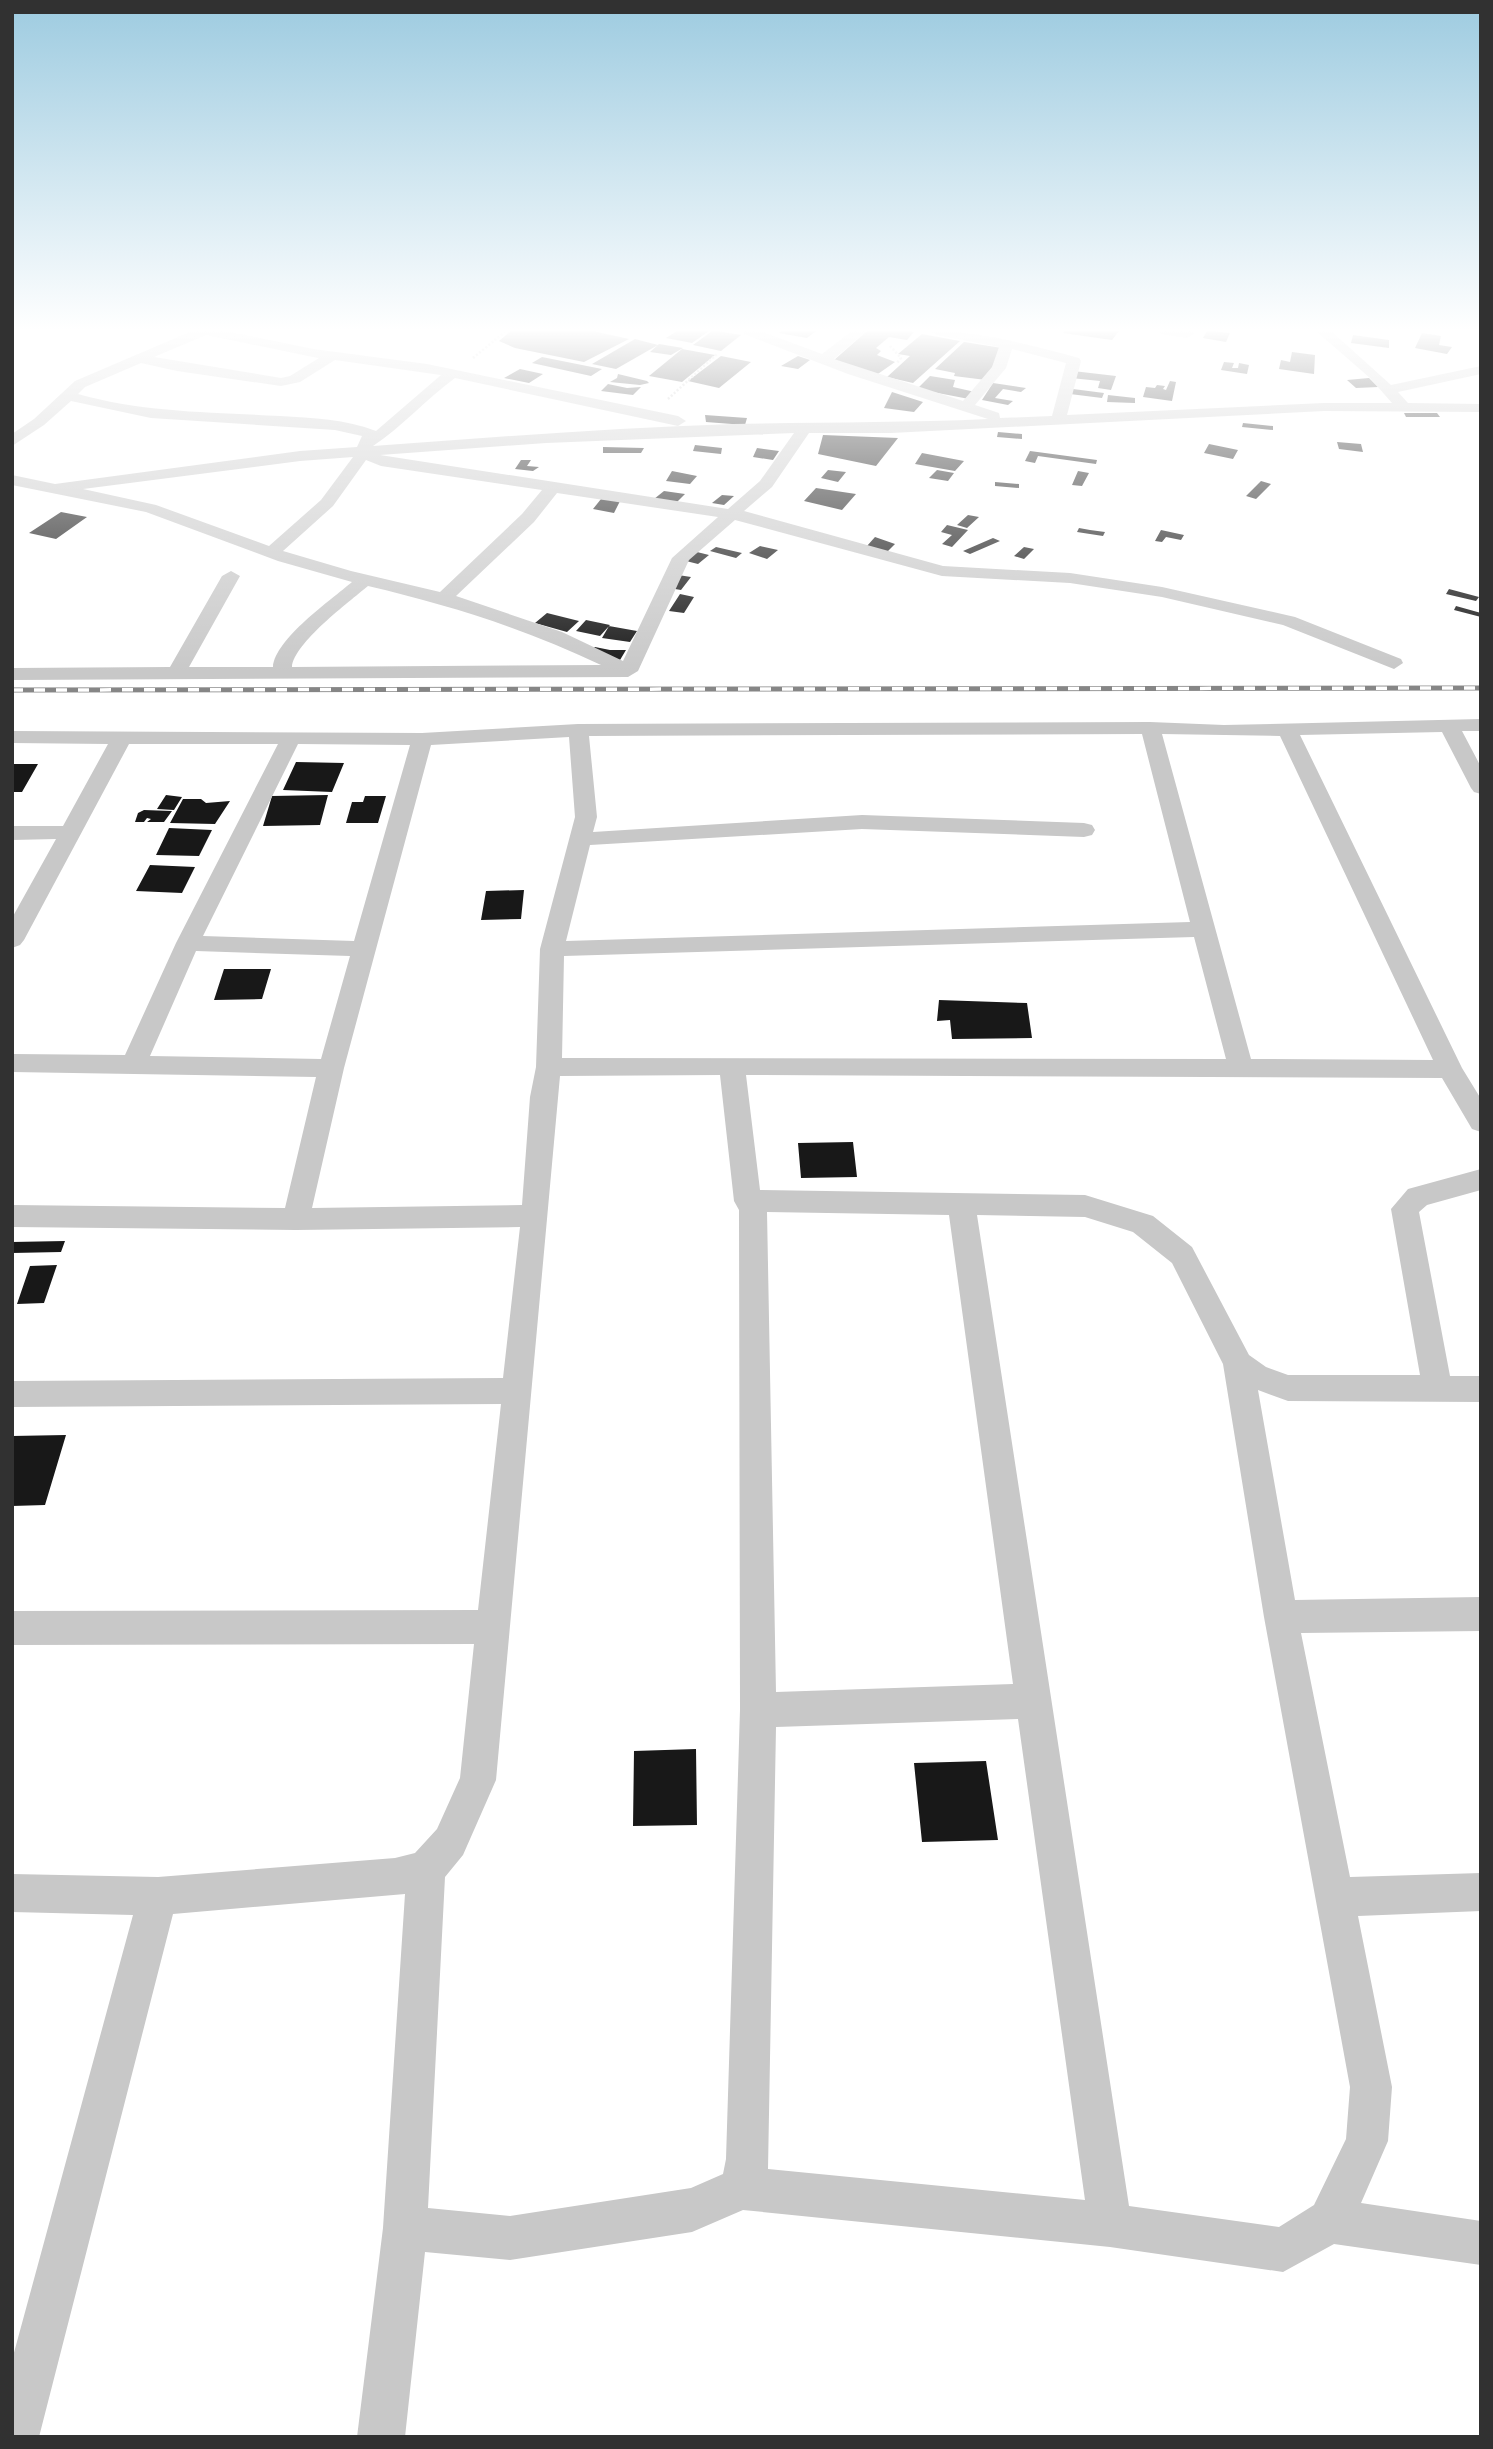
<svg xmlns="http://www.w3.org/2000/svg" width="1493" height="2449" font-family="Arial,sans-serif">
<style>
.building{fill:#181818}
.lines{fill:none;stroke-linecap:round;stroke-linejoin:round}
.path{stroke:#c1c1c1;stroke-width:2.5;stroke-dasharray:2 2;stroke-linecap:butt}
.minor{fill:#c8c8c8;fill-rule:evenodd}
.rail-casing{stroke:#868686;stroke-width:5}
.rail{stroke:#fff;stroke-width:3.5;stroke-dasharray:11;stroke-linecap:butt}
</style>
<rect width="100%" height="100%" fill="#fff"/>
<path class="building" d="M511,331h82l36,8 -45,23 -69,-14 -16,-7z
M677,331h32l-17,12 -26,-5z
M712,331h5l24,4 -20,16 -28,-6z
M782,331h34l-9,7 -28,-5z
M867,331h39l8,1 -7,8 -18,-3 -13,11 5,3 -4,4 18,7 -20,14 -42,-15z
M1065,331h54l-7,9 -49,-7z
M1207,331h4l19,2 -4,9 -23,-4z
M1422,333l19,3 -2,9 13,2 -5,7 -32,-6z
M922,334l38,7 -47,42 -26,-6 23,-21 -12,-2z
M1353,335l36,5v8l-38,-5z
M635,339l23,6 -42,24 -24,-5z
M964,342l38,6 -16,32 -32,-4 1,-3 -20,-4z
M659,344l24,4 -12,7 -21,-3z
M682,349l33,6 -33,27 -33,-6z
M1292,352l23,3 -1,19 -35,-5 2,-9 9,2z
M721,356l30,6 -32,26 -31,-7z
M798,356l12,4 -12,9 -17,-3z
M542,357l60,12 -11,7 -59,-13z
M1224,362l10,1 -2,5h6l1,-5 10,2 -2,9 -26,-4z
M520,369l23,5 -14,9 -25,-5z
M1073,371l43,5 -5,14 -13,-2 2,-7 -29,-3z
M618,374l29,7 2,2 -9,2 -30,-3 7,-4z
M930,376l25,4 -2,7 22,5 -6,7 -52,-10z
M1369,378l9,9 -22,1 -9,-8z
M1170,381l6,1 -4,19 -29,-4 3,-10 9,1 2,-3 8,1 -2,3 3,1z
M993,383l33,5 -5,4 -18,-3 -8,9 18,3 -5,4 -26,-5z
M608,384l19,4 14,-1 -8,8 -32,-4z
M1073,389l31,4 -2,5 -32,-4z
M892,392l31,10 -9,10 -30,-4z
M1108,395l27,3v5l-28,-1z
M1404,413h33l3,4h-34z
M705,415l42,3 -2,7 -39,-3z
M1243,423l30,3v4l-31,-3z
M998,432l24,2v5l-25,-2z
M823,435l75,3 -22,28 -58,-12z
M1337,442l24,2 2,8 -24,-3z
M1209,444l29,6 -5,9 -29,-6z
M695,445l27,3 -1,6 -28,-3z
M603,447l41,1 -3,5h-38z
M757,448l22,3 -6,9 -20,-3z
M1030,451l67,9 -1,4 -58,-8 -3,7 -10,-2z
M922,453l42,8 -9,10 -40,-7z
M521,460h10l-4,6 12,1 -6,4 -18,-2z
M828,470l18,2 -8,10 -17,-4z
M937,470l17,3 -6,8 -19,-3z
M672,471l25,5 -7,8 -24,-3z
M1078,471l11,2 -7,13 -10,-1z
M1261,481l10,3 -15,15 -10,-3z
M995,482l24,2v4l-24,-2z
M816,488l40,6 -14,16 -38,-9z
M664,491l21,3 -8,8 -23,-3z
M722,495l12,1 -10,9 -12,-2z
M601,499l19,2 -6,12 -21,-4z
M61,512l26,5 -31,22 -27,-6z
M968,515l11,2 -12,11 -10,-3z
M947,525l21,5 -16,17 -10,-3 10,-9 -11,-3z
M1079,528l11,2 15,2 -2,4 -26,-4z
M1161,530l23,5 -3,5 -15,-3 -4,5 -7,-1z
M875,537l20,7 -8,8 -20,-6z
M993,538l7,3 -30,13 -7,-3z
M760,546l18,4 -11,9 -18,-6z
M716,547l26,6 -6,5 -26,-7z
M1024,547l10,2 -10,10 -10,-3z
M697,552l12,3 -11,9 -12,-3z
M678,575l13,2 -10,13 -12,-2z
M1449,589l30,8 -3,4 -30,-7z
M680,594l14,3 -10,16 -15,-2z
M1456,606l25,7v4l-27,-7z
M547,613l32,8 -12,11 -32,-9z
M586,620l24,5 -10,11 -24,-5z
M609,626l28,5 -7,11 -28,-4z
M595,647l15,3h16l-6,10 -30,-9z
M296,762l48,1 -12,29 -49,-2z
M12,764h26l-16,28h-10z
M166,795l16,2 -8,13 -17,-1z
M328,795l-8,30 -57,1 9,-30z
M365,796h21l-8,27h-32l6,-21h11z
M183,799h18l5,4 24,-2 -15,23 -45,-1z
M144,810l28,1 -8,11h-17l4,-3 -4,-1 -3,4h-9l3,-9z
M169,828l43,2 -13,26 -43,-1z
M150,865l45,2 -13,26 -46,-2z
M524,890l-3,29 -40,1 5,-29z
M224,969h47l-9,30 -48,1z
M939,1000l88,3 5,35 -80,1 -2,-19 -13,1z
M853,1142l4,35 -56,1 -3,-35z
M65,1241l-4,11 -49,1v-11z
M57,1265l-13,38 -27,1 13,-38z
M66,1435l-21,70 -33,1v-70z
M696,1749l1,76 -64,1 1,-75z
M986,1761l12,79 -76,2 -8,-79z"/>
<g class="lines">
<path class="path" d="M890,346l11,12 -4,5
M473,358l33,-27
M668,399l50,-46"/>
<path class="minor" d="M192,331h34l87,18 114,15 251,52 8,5 -8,5 -223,-48c-29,21 -52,48 -82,68 120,-9 240,-18 360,-22 85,-2 170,-1 255,-5l-140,-45 -104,-40 -2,-3h18l62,23 30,-23h15l-33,28 129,42 29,-34 7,-20 -62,-12 -7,-4c51,0 100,14 149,27l2,3 -14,54 257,-12h68l-22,-25 -54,-47h15l60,54 90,-19v8l-83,18 10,11 73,1v8l-157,-1 -433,22h-82l-37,54 -28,24 199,55 127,7 92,14 133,30 106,42 2,4 -9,6 -111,-44 -121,-28 -92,-14 -128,-7 -207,-56 -46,40 -51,111 -10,6 -616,3v-12l158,-1 52,-91 9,-5 9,5 -51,91h84c2,-28 58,-67 79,-85l-74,-21 -132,-49 -134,-27v-10l43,9 245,-33 57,-4 5,-11 -27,-6 -184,-12 -80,-17 -27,24 -32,21v-12l22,-15 41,-38zM206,335l107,22 6,1 -29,18 -9,2 -127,-21zM1012,349l54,14 -14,53 -52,2 -1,-5 -24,-8 31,-37zM335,360l106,15 -65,56c-30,-12 -64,-13 -96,-15 -68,-4 -135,-3 -202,-22l7,-7 56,-24 36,8 104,15 19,-4zM794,433l-34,48 -32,28 -348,-54 166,-12zM353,457l-32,43 -52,46 -113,-41 -73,-16 217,-28zM366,460l15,6 161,24 -20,24 -82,78 -89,-21 -68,-20 50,-45zM557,493l161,24 -46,41 -49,103 -61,-29 -106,-36 78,-74zM368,586c81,19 158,43 233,79l-309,2c2,-24 57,-65 76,-81z
M1159,331h35v3l-7,4 -26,-4z
M1481,719v12h-19l19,36v27l-7,-2 -3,-4 -29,-56 -142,3 162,333 19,31v33l-9,-3 -30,-51 -696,-3 14,115 325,5 68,21 39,31 57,108 17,12 22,8h132l-29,-166 17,-20 73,-20v21l-54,15 -8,7 31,164h31v26l-193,-1 -30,-11 37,210 186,-3v34l-180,2 49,244 131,-4v38l-123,5 34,171 -4,54 -27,62 120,18v44l-147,-21 -51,28 -173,-25 -367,-37 -51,22 -182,28 -85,-8 -20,185h-48l26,-209 22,-334 -232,20 -134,523h-27v-77l121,-445 -121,-3v-38l146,3 237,-19 20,-5 22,-24 23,-51 14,-134 -462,1v-34l466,-1 23,-206 -489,3v-26l491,-3 17,-151 -224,3 -284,-3v-22l273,3 31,-131 -304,-5v-18l113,1 51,-112 102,-199h-149l-105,196 -4,5 -8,3v-30l44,-79 -44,1v-14h51l45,-82 -96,-1v-12l410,2 156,-9 572,-2 74,3zM1142,734l48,188 -624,19 24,-96 272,-16 222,8 8,-2 3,-5 -3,-5 -8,-2 -222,-8 -269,17 4,-15 -8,-81zM1162,734l118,2 153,324 -182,-1zM569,737l6,80 -35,132 -4,118 -6,30 -8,108 -210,3 32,-140 87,-323zM298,744l112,1 -56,196 -151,-5zM1194,937l32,122 -664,-1 2,-102zM196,951l154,5 -29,103 -171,-3zM720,1075l14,126 5,9 1,500 -14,449 -3,15 -32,14 -181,28 -82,-8 17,-331 18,-22 33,-75 64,-704zM767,1212l182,3 64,469 -237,8zM977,1215l108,2 48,15 39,31 51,101 41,253 86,470 -4,52 -32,66 -35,22 -150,-21zM1018,1719l67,481 -317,-31 8,-442z"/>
<defs>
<path id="rail" d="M12,690l1469,-2"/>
</defs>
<use href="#rail" class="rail-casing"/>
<use href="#rail" class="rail"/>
</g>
<linearGradient id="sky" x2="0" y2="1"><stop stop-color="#9dcbe0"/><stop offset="0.49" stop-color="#fff"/><stop offset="1" stop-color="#fff" stop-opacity="0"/></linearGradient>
<rect width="1493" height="673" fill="url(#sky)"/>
<rect width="1493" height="2449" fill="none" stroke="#313131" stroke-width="28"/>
</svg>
